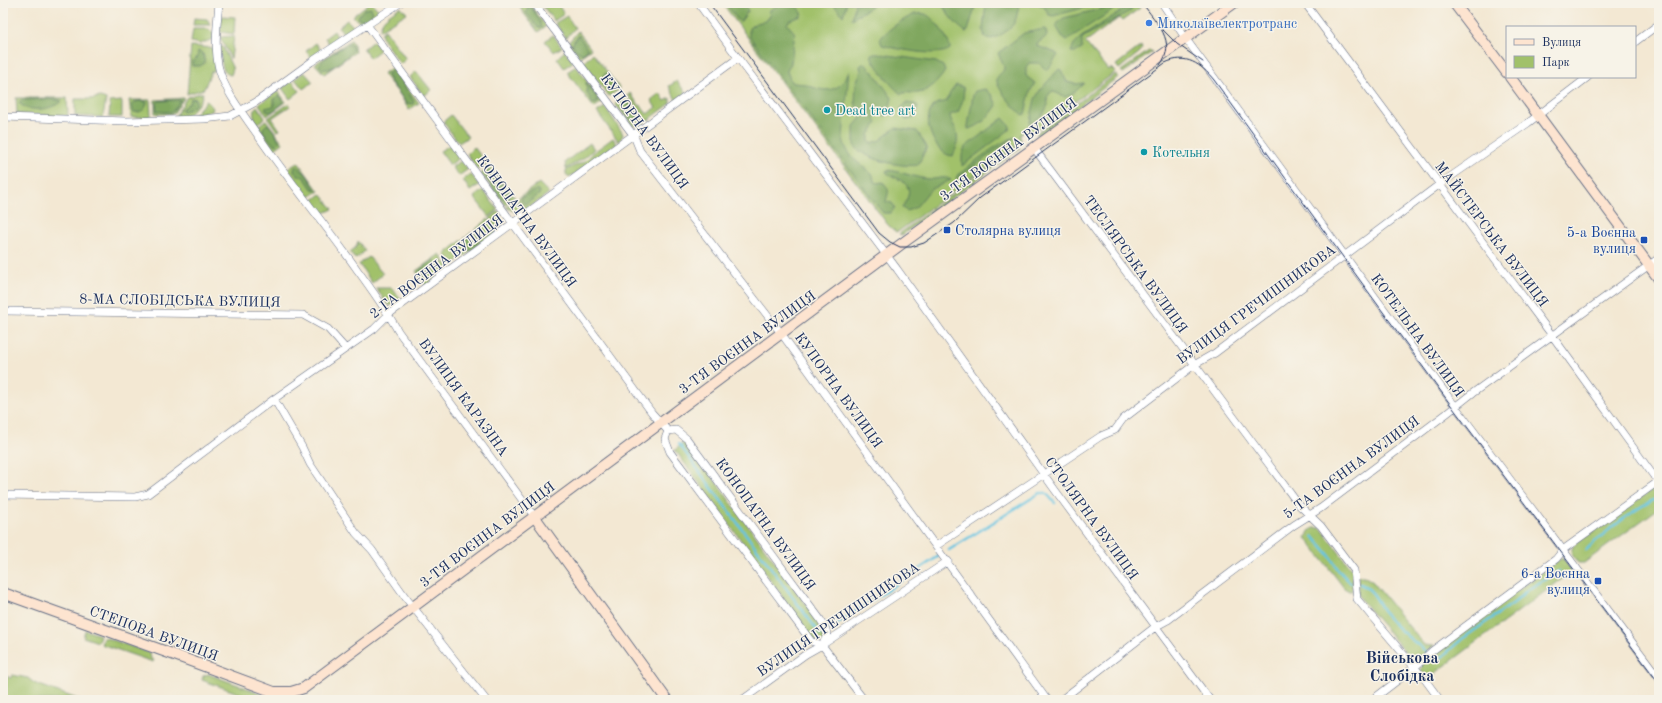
<svg xmlns="http://www.w3.org/2000/svg" width="1662" height="703" font-family="'Old Standard TT',serif">
<style>
.green{fill:#a1c16a;stroke:#5e7864}
.forest{fill:#80a75e;stroke:#4e6b5e}
.lines{fill:none;stroke-linecap:round;stroke-linejoin:round}
.stream{stroke:#64c4e2;stroke-width:2.5}
.street-casing{stroke:#677087;stroke-width:8}
.secondary-casing{stroke:#677087;stroke-width:12}
.street{stroke:#fff;stroke-width:7}
.secondary{stroke:#fde4d0;stroke-width:10}
.tram{stroke:#1b2f5e;stroke-width:1}
.shop-dot{fill:#3f7fe0;stroke:#f7f3e8;stroke-width:1.5}
.culture-dot{fill:#0f9aa8;stroke:#f7f3e8;stroke-width:1.5}
.transit-dot{fill:#1a4fb4;stroke:#f7f3e8;stroke-width:1.5}
.labels{text-anchor:middle;stroke-width:3;stroke-linejoin:round;paint-order:stroke}
.shop-label{font-size:14px;fill:#366cbe;stroke:#f7f3e8;text-anchor:start}
.culture-label{font-size:14px;fill:#0d838f;stroke:#f7f3e8;text-anchor:start}
.street-label{font-size:14px;fill:#1b2f5e;stroke:#f7f3e8}
.transit-label{font-size:14px;fill:#164399;stroke:#f7f3e8;text-anchor:end}
.quarter-label{font-size:16px;font-weight:bold;fill:#1b2f5e;stroke:#f7f3e8}
</style>
<rect width="100%" height="100%" fill="#f7f3e8"/>
<filter id="ink" filterUnits="userSpaceOnUse"><feTurbulence type="fractalNoise" baseFrequency=".025" numOctaves="2"/><feDisplacementMap in="SourceGraphic" scale="8" xChannelSelector="R" yChannelSelector="G"/><feConvolveMatrix kernelMatrix="1 2 1 2 8 2 1 2 1" color-interpolation-filters="sRGB"/></filter>
<filter id="wash" filterUnits="userSpaceOnUse"><feTurbulence type="fractalNoise" baseFrequency=".012" numOctaves="4" result="noise"/><feDisplacementMap in="SourceGraphic" scale="16" xChannelSelector="R" yChannelSelector="G"/><feGaussianBlur stdDeviation="0.9" result="paint"/><feColorMatrix in="noise" values="0 0 0 0 0 0 0 0 0 0 0 0 0 0 0 0 0 1.4 0 .05"/><feComposite in="paint" operator="in"/></filter>
<g filter="url(#wash)">
<rect width="100%" height="100%" fill="#f3e8d3"/>
<path class="green" d="M369,3h3l8,9 -18,13 -9,-9z
M519,3h10l17,23 -8,6 -16,-21z
M545,3h12l7,11 -10,7 -12,-16z
M722,3h414l4,5 -18,13 -3,-3 -34,24 23,28 3,-2 4,4 -2,2 -81,59 -4,-4 -8,6 1,5 -2,3 -120,88 -3,1 -8,-7z
M400,7l7,6 -27,17c0,-12 12,-17 20,-23z
M222,16l13,1 -1,17 -14,-2z
M567,16l8,12 -9,10 -11,-15z
M194,18l13,1 2,3 1,3h-17z
M347,20l9,9 -11,7 -6,-9z
M193,29h16l4,4v6l-13,5 -9,-2z
M385,30l21,29 -6,5 -16,-23 -3,-8z
M334,31l5,9 -9,5 -5,-7z
M578,31l13,18 -11,8 -3,-1 -9,-13z
M553,35l9,12 -8,5 -9,-11z
M234,36l-3,23 -11,-22z
M351,40l3,5 1,7 -31,22 -9,-10z
M372,42h2l6,8 -10,8 -7,-9z
M316,43l5,8 -10,7 -5,-7z
M191,46l22,2 2,22 -4,2 -7,17 -17,5z
M220,46l3,1 10,22 -2,6c-11,-1 -10,-20 -11,-29z
M1141,46l1,3 -2,3 -21,17 -3,-4z
M1150,50l2,2 -29,21 -2,-2z
M565,51l8,11 -9,6 -7,-10z
M593,53l27,36 -11,7 -26,-33z
M576,66l26,36 -8,6 -27,-36z
M391,68h2l26,35 -10,7 -9,-15 -17,-21z
M416,71l15,19 -7,6 -14,-19z
M304,72l9,10 -10,7 -8,-10z
M1116,74l2,3 -74,56 -4,2 -4,-1z
M292,81l8,10 -10,8 -8,-11z
M677,81l9,12 -10,7 -7,-14z
M278,91l8,11 -19,14 -8,-12z
M199,93h4c-2,10 -9,16 -17,24h-11l12,-20z
M630,93l9,12 3,1 5,8 9,-6 -5,-8 9,-7 5,8 5,-3v6l-23,17 -19,-26z
M625,96l20,27 -7,3 -6,-1 -17,-21z
M100,97l6,2 -3,18 -28,-1v-17h16z
M16,98h51l1,18 -51,-2z
M184,98l-11,16h-15l-3,-1v-13z
M129,100h21l1,15 -2,2h-18z
M122,101v16h-13l1,-15z
M206,101l2,1 5,6 -1,3 -19,5z
M288,104l2,2 -18,12 8,12 -3,1 -9,-13z
M257,106l8,12 -8,6c-3,-6 -6,-13 0,-18z
M605,107l17,25 1,3 -4,7 -22,-30z
M451,115l17,22 -9,6 -16,-21z
M266,120l17,23 -9,7 -16,-24z
M613,138l4,6 -48,34 -3,-4v-4l19,-9 10,-10z
M590,143l4,6 -10,9 -18,11 -1,-7z
M450,145l9,13 -9,7 -10,-14z
M1017,146l3,2 -118,87 -3,-1z
M474,147l13,17 -9,6 -11,-16z
M461,161l7,8 -9,7 -7,-9z
M298,162l21,29 -10,6 -21,-28z
M490,167l25,31 -10,7 -24,-31z
M471,174l8,11 -9,6 -7,-11z
M539,183l10,10 -23,17 -9,-11z
M483,190l15,20 -9,7 -15,-20z
M321,194l12,15 -11,5 -10,-13z
M515,200l9,11 -6,2 -11,-5 -1,-1z
M499,211l4,14 -5,6 -8,-13z
M488,219l9,13 -15,11 -8,-12z
M472,232l9,12 -28,20 -8,-10z
M358,241l7,10 -10,8 -5,-7 6,-5z
M440,254l4,7 -24,16 -4,-6z
M369,257l14,17 -11,9 -13,-19z
M445,262l4,5 -24,18 -4,-6z
M376,288h16l10,13 -7,4h-7z
M686,441l133,181 7,13 -3,7 -9,-2 -139,-190z
M1656,487l3,1v20l-75,55h-6l-7,-10 2,-7z
M1314,528h7l31,42 1,15 -1,6h-3l-5,-3 -38,-50 3,-7z
M1560,559h4l8,10 -2,4 -140,104h-4l-5,-7 1,-5 29,-26z
M1358,576h6l9,6 51,63 10,1 -17,14 -6,-1 -49,-58 -4,-7z
M85,630l15,5 -2,7 -15,-5z
M104,637l46,16 1,6 3,1 -1,2 -52,-18z
M208,674l52,19 2,1v6h-5l-55,-20 1,-4z
M3,675l8,3 1,-3 16,3 6,5 46,17h-77z"/>
<path class="forest" d="M523,3c8,0 17,17 19,24l-4,1 -12,-15 2,-6z
M725,3h19l4,8 -7,10 -1,1 -2,-2z
M781,3c9,0 16,1 21,10l-1,3 -12,5 -2,3 8,9 -4,30 -4,8 4,11c4,2 8,1 13,2 13,5 28,11 39,-2 3,-3 4,-8 6,-11l-6,66c2,18 17,27 30,38l1,6 3,2 6,-1c8,9 5,10 3,20l6,1 3,4 -4,6h-8l-4,-5 -130,-172v-8l7,-5 10,-2 4,-6 -1,-4z
M832,3h15l-4,13z
M855,3h22l-25,16z
M942,3h34l-8,28 -2,1c-10,-7 -20,-18 -24,-29z
M986,3l33,1c-1,5 -2,14 -5,19 -4,7 -16,15 -24,16l-5,-2 -2,-7z
M1037,3h65l-49,13 -4,-1 -4,-7z
M1117,5l-4,5 -46,30 -4,-2 -7,-12 2,-4 6,-4z
M1130,5l3,2 -3,4 -48,27v11l-6,3h-5l3,-8 6,-6z
M371,8l2,4c-3,6 -8,10 -14,7l-1,-3 6,-7z
M915,14c3,0 7,-1 10,0 8,2 26,27 25,35 -11,9 -54,0 -68,-4l-2,-6c9,-11 22,-19 35,-25z
M1044,29l2,1 1,6 -9,7 -1,3 19,7 2,2 -11,16 -8,-8h-10l-3,4v9l9,7 -5,9 -5,22 -2,1c-7,-5 -29,-29 -26,-37 2,-5 7,-5 7,-11l-6,-14 26,-20z
M578,35l10,14 -2,3 -4,2 -5,-3 -5,-7z
M351,44l2,6c-6,7 -22,22 -31,19l-3,-3c3,-8 25,-21 32,-22z
M198,51l5,2 2,10 -5,3h-8v-5l5,-3z
M871,54h10l55,8 7,4 2,5c-5,9 -17,21 -27,22 -6,1 -11,-2 -17,1 -7,-5 -30,-32 -30,-40z
M864,63l10,10 18,25 -3,12 -3,6 -10,-2 -2,2 3,7 -8,12v7l3,1 8,-3 15,-12 22,3 10,16 -9,18c-15,3 -56,-6 -64,-20v-19l7,-8 -6,-15 1,-20 5,-12 -1,-5z
M1059,69l2,1 6,12 8,2 9,-1 -9,9 -10,5 -13,-6 -5,6 1,8 -4,8 -15,13 6,-27 5,-9z
M393,70l14,20 7,12 -1,2 -7,-1 -16,-22 -3,-7z
M606,73l9,11 1,5 -5,-1 -7,-6 -1,-7z
M586,82l11,16 1,3 -2,3h-3l-6,-11z
M956,85l7,2c2,7 -1,18 -5,25l-8,3c1,7 4,10 6,15 3,7 1,21 -4,26 -17,-2 -33,-38 -17,-51 3,-3 8,-2 12,-4l3,-8z
M985,89l7,6 5,10c-5,9 -18,23 -29,24v-3l5,-31 2,-4z
M279,95l4,5c-1,6 -9,12 -15,12l-3,-4 9,-2v-7z
M191,98l5,1v5l-6,5 -8,3v-3l7,-6z
M47,99l12,1 3,1c-10,9 -33,12 -43,2l2,-3z
M181,100l-9,12h-8l-7,-1 -1,-8 3,-2z
M139,101l8,1c-1,8 -6,11 -14,10l-1,-9z
M621,102c8,-1 18,10 17,18l-5,1c-6,-5 -13,-11 -12,-19z
M906,103l9,1 3,2 -2,8 -4,5 -6,1 -4,-5 -1,-7z
M1003,118l7,8 -1,4 -47,36v-11l3,-8z
M267,124c6,3 9,12 13,18l-3,3 -4,-1 -10,-13v-3z
M1015,137l-59,42 1,-3c17,-14 37,-31 58,-39z
M297,166l9,8 10,16 -4,-1 -8,-12 -6,-1 -4,-5v-3z
M887,170c14,1 28,8 42,9 7,1 15,-4 22,1l-21,10 -14,17 -9,4 -5,-3c2,-4 5,-8 6,-12 4,-14 -12,-17 -21,-23l-1,-2z
M488,171c9,3 18,18 22,27l-2,3c-10,-3 -19,-17 -23,-27z
M537,189l3,2 -1,4 -13,9 -3,-1 -2,-4 1,-2z
M463 243a7 7 0 1 1 14 0a7 7 0 1 1-14 0Z
M433,260l3,2c-2,6 -11,12 -17,12l1,-4z"/>
<g class="lines">
<path class="stream" d="M679,444l141,190 5,-2
M1313,536l16,19 10,16 12,12
M949,550l91,-57h6l9,10
M1586,550c11,-11 59,-51 73,-51
M1360,584c16,6 19,23 29,35 11,12 25,23 38,33
M829,629l110,-73
M1435,657l4,2 4,-3 19,-17 53,-37 12,-12 32,-19"/>
</g>
</g>
<g filter="url(#ink)">
<g class="lines">
<defs>
<path id="street" d="M219,3c-2,21 -5,46 0,66 7,25 26,47 40,68 31,45 66,87 97,131 15,21 30,41 42,63l136,185
M534,3l100,133 6,15 141,182 266,367
M698,3l40,55 159,211 158,221 155,210
M1162,3l24,36 269,367 204,272
M1305,3l246,331 102,141 6,4
M368,26l284,387 16,18 -3,8 5,13 141,189 11,4 42,55
M1635,42l24,-18
M3,117l123,4 78,-2 26,-3 26,-14 55,-40 89,-59
M1034,148l265,357 22,21 33,44 3,29 69,82 14,19
M3,311l300,4 25,14 17,19
M274,399l28,48 8,17 46,69 16,17 34,48 80,102
M668,431l8,-1 11,9 133,180c7,12 10,13 2,26
M3,495l132,2 13,-3 126,-95 100,-70 15,-15 349,-256
M936,546l165,-110 14,-6 8,-11 71,-54 21,-12 225,-169 88,-61 60,-46
M278,694l17,6
M742,700l64,-46 16,-9 126,-84
M1061,700l94,-73 13,-7 126,-95 27,-17 125,-94 24,-19 189,-137
M1372,700l43,-33 17,-16 124,-92 8,-10 95,-68"/>
<path id="secondary" d="M1454,3l53,70
M1510,77l149,202
M534,516l133,184
M3,593l169,61 102,38h17l13,-4 596,-443 334,-242"/>
</defs>
<use href="#street" class="street-casing"/>
<use href="#secondary" class="secondary-casing"/>
<use href="#street" class="street"/>
<use href="#secondary" class="secondary"/>
<path class="tram" d="M709,3l170,230 11,9 10,5h11l13,-4 30,-20 26,-25 185,-135c21,-10 36,1 49,17l239,328 206,275
M1142,3c14,19 36,39 18,62
M1157,24l20,20 26,18"/>
</g>
</g>
<circle class="shop-dot" cx="1149" cy="23" r="4"/>
<g class="culture-dot">
<circle cx="827" cy="110" r="4"/>
<circle cx="1144" cy="152" r="4"/>
</g>
<g class="transit-dot">
<rect x="943" y="226" width="8" height="8" rx="2"/>
<rect x="1640" y="236" width="8" height="8" rx="2"/>
<rect x="1594" y="577" width="8" height="8" rx="2"/>
</g>
<g class="labels">
<g class="shop-label">
<text x="1157" y="28">Миколаївелектротранс</text>
</g>
<g class="culture-label">
<text x="835" y="115">Dead tree art</text>
<text x="1152" y="157">Котельня</text>
</g>
<g class="street-label">
<text transform="translate(645 131) rotate(54)" y="5">КУПОРНА ВУЛИЦЯ</text>
<text transform="translate(1008 149) rotate(-36)" y="5">3-ТЯ ВОЄННА ВУЛИЦЯ</text>
<text transform="translate(527 221) rotate(54)" y="5">КОНОПАТНА ВУЛИЦЯ</text>
<text transform="translate(1492 234) rotate(53)" y="5">МАЙСТЕРСЬКА ВУЛИЦЯ</text>
<text transform="translate(1136 264) rotate(54)" y="5">ТЕСЛЯРСЬКА ВУЛИЦЯ</text>
<text transform="translate(436 266) rotate(-37)" y="5">2-ГА ВОЄННА ВУЛИЦЯ</text>
<text transform="translate(180 300) rotate(1)" y="5">8-МА СЛОБІДСЬКА ВУЛИЦЯ</text>
<text transform="translate(1256 304) rotate(-36)" y="5">ВУЛИЦЯ ГРЕЧИШНИКОВА</text>
<text transform="translate(1418 335) rotate(54)" y="5">КОТЕЛЬНА ВУЛИЦЯ</text>
<text transform="translate(747 342) rotate(-36)" y="5">3-ТЯ ВОЄННА ВУЛИЦЯ</text>
<text transform="translate(839 390) rotate(54)" y="5">КУПОРНА ВУЛИЦЯ</text>
<text transform="translate(464 397) rotate(54)" y="5">ВУЛИЦЯ КАРАЗІНА</text>
<text transform="translate(1351 467) rotate(-36)" y="5">5-ТА ВОЄННА ВУЛИЦЯ</text>
<text transform="translate(1092 518) rotate(54)" y="5">СТОЛЯРНА ВУЛИЦЯ</text>
<text transform="translate(766 524) rotate(54)" y="5">КОНОПАТНА ВУЛИЦЯ</text>
<text transform="translate(487 534) rotate(-37)" y="5">3-ТЯ ВОЄННА ВУЛИЦЯ</text>
<text transform="translate(838 619) rotate(-34)" y="5">ВУЛИЦЯ ГРЕЧИШНИКОВА</text>
<text transform="translate(154 633) rotate(20)" y="5">СТЕПОВА ВУЛИЦЯ</text>
</g>
<g class="transit-label">
<text x="955" y="235" text-anchor="start">Столярна вулиця</text>
<text x="1636" y="237">5-а Воєнна<tspan x="1636" dy="16">вулиця</tspan></text>
<text x="1590" y="578">6-а Воєнна<tspan x="1590" dy="16">вулиця</tspan></text>
</g>
<g class="quarter-label">
<text x="1402" y="663">Військова<tspan x="1402" dy="18">Слобідка</tspan></text>
</g>
</g>
<rect width="1662" height="703" fill="none" stroke="#f7f3e8" stroke-width="16"/>
<rect x="1506" y="26" width="130" height="52" fill="#f7f3e8" stroke="#9fa5b1"/>
<rect x="1514" y="39" width="20" height="6" fill="#fde4d0" stroke="#9fa5b1"/>
<text x="1542" y="46" font-size="12" fill="#1b2f5e">Вулиця</text>
<rect x="1514" y="56" width="20" height="12" fill="#a1c16a" stroke="#9fa5b1"/>
<text x="1542" y="66" font-size="12" fill="#1b2f5e">Парк</text>
</svg>
